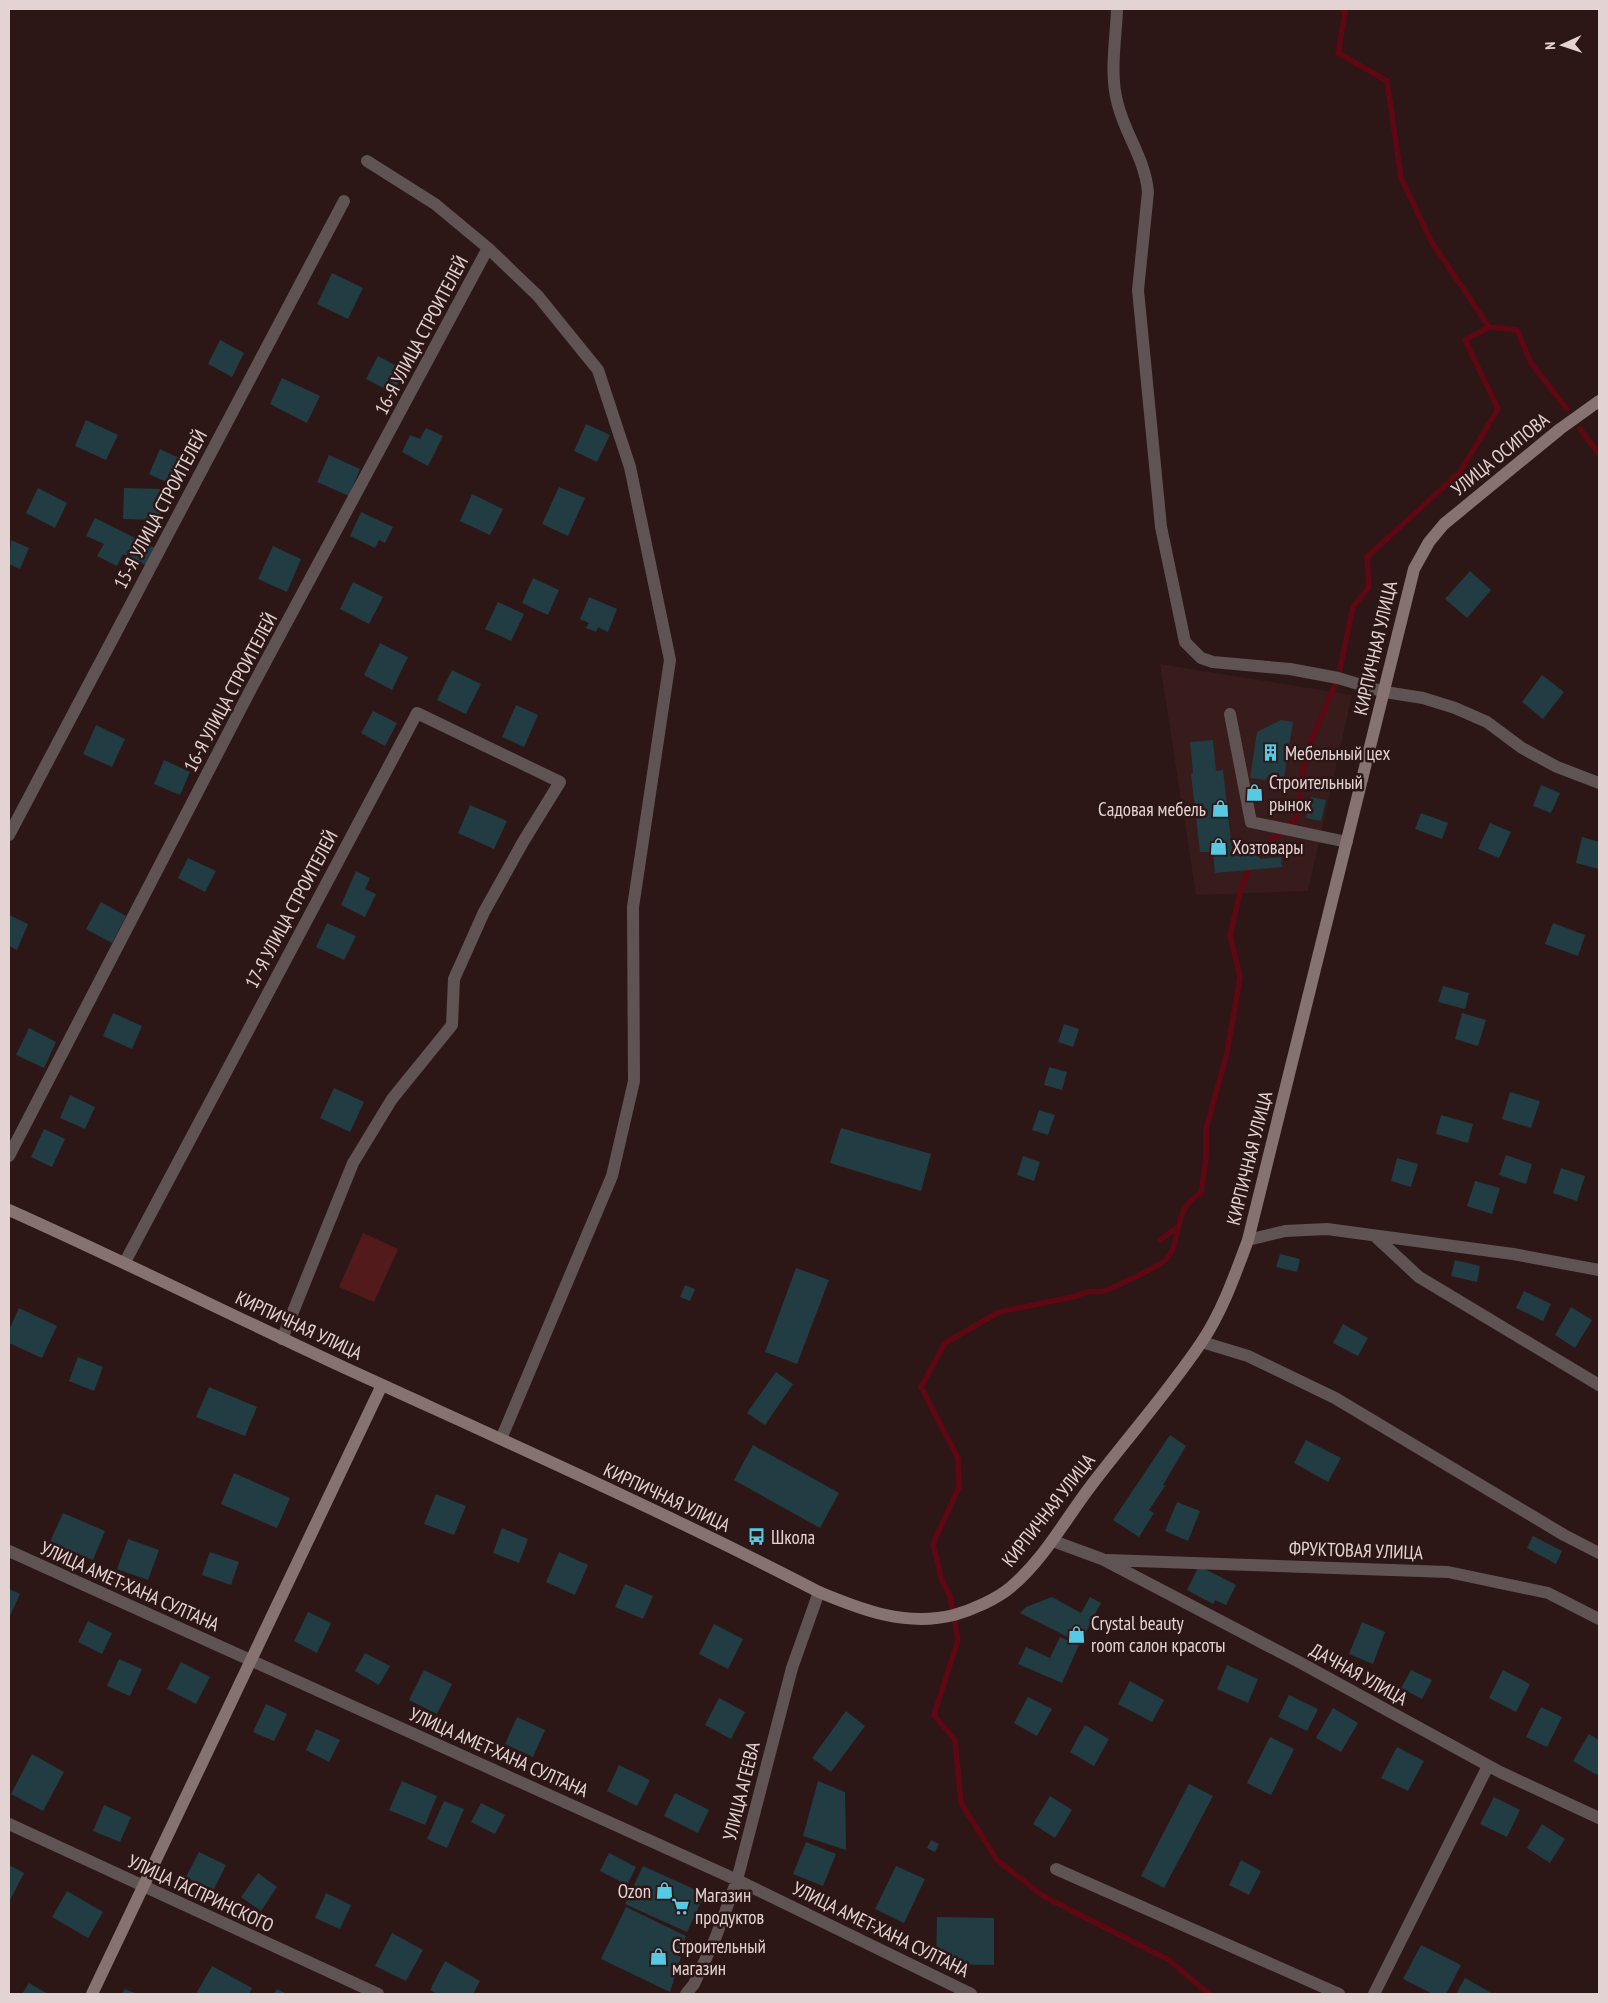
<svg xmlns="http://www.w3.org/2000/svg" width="1608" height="2003" font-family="'PT Sans Narrow',sans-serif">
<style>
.built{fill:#381b1b}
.green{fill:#531a1c}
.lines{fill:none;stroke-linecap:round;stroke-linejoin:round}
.stream{stroke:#5d0813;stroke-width:5.5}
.building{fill:#213c42}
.street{stroke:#5f5453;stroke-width:12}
.secondary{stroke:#857271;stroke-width:12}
.labels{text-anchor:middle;stroke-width:5;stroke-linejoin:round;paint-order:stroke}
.street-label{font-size:19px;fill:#e3d4d3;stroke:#2c1716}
.poi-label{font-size:19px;fill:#e3d4d3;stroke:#2c1716;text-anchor:start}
</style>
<rect width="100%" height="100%" fill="#2c1716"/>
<path class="built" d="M1160,664l192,31 -44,196 -112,4z"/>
<path class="green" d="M363,1233l35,16 -24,53 -35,-15z"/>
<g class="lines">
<path class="stream" d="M1342,9l3,4 -7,40 49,28 14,97 30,63 58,86 28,3 14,33 36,46
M1580,429l19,25
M1160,1240l18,-13
M1209,1994l-40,-34 -126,-64 -46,-36 -36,-57 -6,-63 -21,-25 24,-75 -8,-44 -8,-15 -9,-37 26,-57 -1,-29 -37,-71 24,-44 54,-31 78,-16c12,-7 14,-3 26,-5 8,-1 53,-24 60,-29 21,-16 7,-53 38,-69l5,-35v-29l21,-76 13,-76 -10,-42 11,-46 11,-27 15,-17 30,-27 5,-43 7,-29 29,-68 15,-71 16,-20 -2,-30 93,-85 38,-63 -33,-69 24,-13"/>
</g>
<path class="building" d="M332,273l31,15 -15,31 -31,-15z
M220,340l24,13 -12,24 -24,-13z
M378,356l26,14 -11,23 -27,-14z
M282,378l38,18 -13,27 -37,-19z
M86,420l32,15 -12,25 -31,-14z
M586,424l24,11 -13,27 -23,-11z
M426,428l17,8 -15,30 -26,-14 8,-17 10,4z
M160,449l29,14 -12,24 -28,-13z
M329,455l31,14 -11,27 -32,-14z
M559,487l26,11 -17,38 -26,-12z
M38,488l29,15 -12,25 -29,-15z
M124,488l37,1 -1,31 -37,-1z
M472,494l31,15 -13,26 -30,-14z
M361,512l32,15 -8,16 -6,-3 -4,8 -25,-12z
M95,518l60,30 -8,18 -24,-12 -6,12 -20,-10 7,-12 -18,-8z
M11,540l18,8 -9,21 -11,-5z
M273,546l28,13 -14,33 -29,-13z
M1470,571l21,19 -24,28 -22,-19z
M533,578l26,12 -11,25 -26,-12z
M353,582l30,15 -14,27 -29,-15z
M589,597l28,12 -9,23 -10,-5 -2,5 -10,-4 3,-5 -9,-4z
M498,602l26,12 -13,27 -26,-12z
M380,643l28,14 -16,33 -28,-15z
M452,670l29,14 -15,30 -29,-14z
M1542,675l22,17 -21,27 -21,-17z
M516,705l22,10 -14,32 -22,-10z
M373,711l24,12 -12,23 -24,-13z
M1281,720l12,2 -9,56 -15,-3 -3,5 -16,-2 7,-46z
M96,725l29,14 -13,28 -29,-13z
M1213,740l3,31 7,-1 9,80 27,-2 1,11 21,-2 1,10 -67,6 -2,-21h-13l-9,-78 2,-1 -3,-31z
M164,760l26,12 -10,23 -26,-11z
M1541,785l19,8 -9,20 -18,-7z
M1311,797l15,3 -5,21 -15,-3z
M470,805l37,16 -13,28 -36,-16z
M1421,813l27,10 -6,16 -27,-10z
M1490,823l21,9 -12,26 -21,-9z
M1582,837l17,5v27l-23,-6z
M188,858l28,13 -11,21 -27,-14z
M356,871l14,7 -5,11 11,5 -11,23 -24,-12z
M101,902l25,14 -14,27 -26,-14z
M9,915l19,9 -11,26 -8,-4z
M327,923l29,13 -12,24 -28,-13z
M1553,923l32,12 -7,21 -33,-12z
M1443,986l26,7 -4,16 -27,-7z
M113,1013l29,13 -10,23 -29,-13z
M1462,1013l24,7 -8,26 -23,-7z
M1064,1024l15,5 -6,18 -15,-5z
M29,1028l27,14 -12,26 -28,-13z
M1049,1067l18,5 -5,18 -18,-5z
M334,1088l30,14 -14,30 -30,-14z
M1510,1092l30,9 -9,27 -29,-9z
M70,1095l25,12 -10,22 -25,-11z
M1039,1110l16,5 -7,20 -16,-5z
M1441,1115l32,9 -5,19 -32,-9z
M841,1128l90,26 -10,37 -91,-28z
M44,1129l21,10 -13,28 -21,-10z
M1506,1155l26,9 -6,20 -27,-9z
M1023,1156l17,6 -6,19 -17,-6z
M1397,1158l21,6 -7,23 -20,-6z
M1561,1168l24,8 -8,25 -24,-8z
M1475,1181l25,7 -8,26 -25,-8z
M1280,1254l20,5 -3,13 -21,-5z
M1455,1260l25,6 -3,16 -26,-6z
M796,1268l33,12 -32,84 -32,-12z
M685,1285l10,4 -5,12 -10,-4z
M1524,1291l27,13 -8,17 -27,-13z
M1571,1307l21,13 -17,28 -20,-13z
M19,1308l38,18 -15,32 -33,-15v-13z
M1343,1324l25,14 -10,18 -25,-13z
M78,1357l25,10 -9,24 -25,-10z
M776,1372l17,12 -28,41 -18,-12z
M209,1387l48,20 -12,29 -49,-19z
M1170,1435l16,11 -23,39 2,1 -16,24 5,3 -15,24 -26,-17z
M1306,1440l35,18 -13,24 -34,-19z
M753,1445l86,48 -19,35 -86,-48z
M234,1473l56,25 -13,30 -56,-24z
M436,1494l30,12 -12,29 -30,-11z
M1177,1502l23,9 -12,30 -23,-10z
M63,1513l42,18 -12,29 -43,-18z
M502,1528l26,11 -9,24 -26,-10z
M1533,1536l29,15 -6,13 -29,-16z
M128,1539l31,11 -11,30 -31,-11z
M210,1552l29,10 -8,23 -29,-10z
M559,1552l29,13 -13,30 -29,-13z
M1199,1566l37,19 -10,20 -11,-5 -2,4 -26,-14z
M625,1584l28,12 -10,23 -28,-12z
M9,1589l11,5 -11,24z
M1052,1597l29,16 9,-16 11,6 -21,40 -60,-30 6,-6z
M308,1612l23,11 -14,30 -23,-12z
M88,1621l24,12 -10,21 -24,-12z
M1362,1622l23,10 -12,32 -24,-10z
M714,1624l29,15 -15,30 -29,-15z
M1060,1637l19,8 -17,38 -44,-19 8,-17 24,11z
M365,1653l25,13 -11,19 -24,-14z
M119,1659l23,10 -12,27 -23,-10z
M181,1662l29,15 -14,27 -29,-15z
M1227,1665l31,14 -10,24 -31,-14z
M424,1670l28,14 -15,30 -28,-14z
M1411,1670l21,10 -10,19 -21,-11z
M1503,1670l27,14 -14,28 -27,-14z
M1130,1681l34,19 -12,22 -34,-18z
M1289,1695l29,14 -11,22 -29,-14z
M1028,1697l24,12 -15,27 -23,-13z
M719,1698l26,14 -14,27 -26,-14z
M266,1704l21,10 -13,27 -21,-9z
M1541,1707l21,10 -15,30 -21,-10z
M1333,1708l25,15 -17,29 -25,-14z
M846,1711l19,15 -34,46 -19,-14z
M517,1717l28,13 -12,27 -28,-13z
M1085,1725l24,14 -15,27 -24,-14z
M316,1729l24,11 -11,22 -23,-12z
M1589,1734l10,6v30l-2,5 -24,-14z
M1270,1737l24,12 -23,46 -24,-12z
M1397,1747l27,14 -16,30 -27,-13z
M32,1754l32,18 -21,39 -32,-17z
M619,1765l31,15 -13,26 -30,-15z
M402,1781l35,15 -12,29 -36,-15z
M818,1781l27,11 1,58 -43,-14z
M1189,1784l24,12 -49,92 -23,-12z
M675,1793l34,17 -11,23 -34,-17z
M1050,1796l22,14 -17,28 -22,-14z
M1494,1797l26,13 -13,27 -27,-13z
M444,1801l20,8 -17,39 -20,-9z
M481,1803l24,12 -10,19 -24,-12z
M104,1805l27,12 -11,25 -27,-11z
M1542,1824l23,15 -15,24 -23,-15z
M931,1840l8,4 -4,8 -8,-4z
M806,1842l30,12 -13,32 -30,-12z
M199,1852l27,13 -13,26 -27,-14z
M609,1853l27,14 -9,18 -27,-14z
M1241,1860l20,11 -12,24 -20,-10z
M9,1865l15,8 -15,29z
M643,1866l62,28 -18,38 -62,-28z
M896,1866l29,13 -21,44 -29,-14z
M258,1873l19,14 -16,24 -20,-14z
M67,1891l36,21 -15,26 -36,-21z
M326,1893l25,12 -11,24 -25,-11z
M626,1907l60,29 -9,19 4,2 -11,35 -69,-33z
M937,1917l57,1v47l-58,-1z
M392,1933l31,17 -17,31 -31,-15z
M1421,1945l40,20 -15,29h-13l-30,-15z
M445,1961l35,20 -7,13h-35l-8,-4z
M212,1966l40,22 -3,6h-53z
M1465,1978l28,16h-37z
M29,1983l19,11h-26z
M125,1989l12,5h-15z
M277,1989l10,5h-13z"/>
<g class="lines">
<path class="street" d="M1117,9c-1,31 -8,65 1,96 8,31 27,54 30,87l-10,98 23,237 24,115 16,16 12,4 77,7 48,9 47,14 38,6 32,10 32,14 35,26 35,19 42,16
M367,161l68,43 53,44 50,48 60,74 32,97 40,193 -37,247 1,174 -22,95 -111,263
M1230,714l21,108 96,20
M9,835l335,-634
M9,1156l243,-469 236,-439
M1377,1238l42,39 180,108
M1248,1240l37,-9 42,-2 186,25 86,16
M125,1262l292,-549 143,69 -37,60 -39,70 -30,67 -2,46 -60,74 -39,64 -71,176
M1202,1342l46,14 87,42 229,137 35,18
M1053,1541l49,18 197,103 201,110 99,46
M9,1551l728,329 234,114
M1107,1560l341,12 100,21 51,26
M9,1824l369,170
M1056,1869l283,125
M686,1994l8,-10 21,-45 22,-59 55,-212 27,-76
M1374,1994l114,-228"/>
<path class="secondary" d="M9,1210c112,50 222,105 334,157 159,73 320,144 476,225 43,18 87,35 135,23 18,-5 43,-16 57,-28 34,-29 55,-69 82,-104 35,-46 75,-91 108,-140 21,-31 34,-68 47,-103l166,-671 15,-27 15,-18 116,-95 39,-28
M92,1994l290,-609"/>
</g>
<defs>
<symbol id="building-bare" viewBox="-9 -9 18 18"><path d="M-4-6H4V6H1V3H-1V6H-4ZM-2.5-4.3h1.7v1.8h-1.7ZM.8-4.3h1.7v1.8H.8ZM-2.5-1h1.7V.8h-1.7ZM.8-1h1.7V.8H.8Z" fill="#57c9e2" stroke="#2c1716" stroke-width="2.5" paint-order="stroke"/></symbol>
<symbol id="shop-bare" viewBox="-9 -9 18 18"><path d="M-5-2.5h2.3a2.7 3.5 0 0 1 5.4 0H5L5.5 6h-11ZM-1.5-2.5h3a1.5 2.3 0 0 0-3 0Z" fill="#57c9e2" stroke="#2c1716" stroke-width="2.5" paint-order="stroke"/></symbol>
<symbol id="bus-bare" viewBox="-9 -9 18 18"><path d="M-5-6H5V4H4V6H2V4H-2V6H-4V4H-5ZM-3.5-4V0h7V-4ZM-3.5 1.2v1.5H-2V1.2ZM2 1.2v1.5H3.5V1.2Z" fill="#57c9e2" stroke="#2c1716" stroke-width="2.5" paint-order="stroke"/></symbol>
<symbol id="supermarket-bare" viewBox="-9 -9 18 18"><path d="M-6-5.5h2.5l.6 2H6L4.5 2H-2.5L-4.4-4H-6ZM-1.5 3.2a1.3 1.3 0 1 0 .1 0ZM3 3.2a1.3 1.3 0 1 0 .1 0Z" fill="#57c9e2" stroke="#2c1716" stroke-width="2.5" paint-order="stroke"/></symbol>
</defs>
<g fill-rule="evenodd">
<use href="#building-bare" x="1258" y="740" width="25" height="25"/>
<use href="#shop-bare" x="1242" y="780" width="25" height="25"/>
<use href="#shop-bare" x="1208" y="796" width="25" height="25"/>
<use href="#shop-bare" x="1206" y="834" width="25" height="25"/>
<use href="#bus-bare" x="744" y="1524" width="25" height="25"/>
<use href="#shop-bare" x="1064" y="1622" width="25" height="25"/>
<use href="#shop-bare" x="652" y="1878" width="25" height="25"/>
<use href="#supermarket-bare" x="668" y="1894" width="25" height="25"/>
<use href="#shop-bare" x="646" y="1944" width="25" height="25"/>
</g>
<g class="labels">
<g class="street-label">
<text transform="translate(421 335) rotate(-62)" y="7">16-Я УЛИЦА СТРОИТЕЛЕЙ</text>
<text transform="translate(1500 454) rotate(-39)" y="7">УЛИЦА ОСИПОВА</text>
<text transform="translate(160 509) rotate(-62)" y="7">15-Я УЛИЦА СТРОИТЕЛЕЙ</text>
<text transform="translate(1375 648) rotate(-77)" y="7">КИРПИЧНАЯ УЛИЦА</text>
<text transform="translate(230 692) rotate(-62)" y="7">16-Я УЛИЦА СТРОИТЕЛЕЙ</text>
<text transform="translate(291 909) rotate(-62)" y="7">17-Я УЛИЦА СТРОИТЕЛЕЙ</text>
<text transform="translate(1249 1158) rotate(-76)" y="7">КИРПИЧНАЯ УЛИЦА</text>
<text transform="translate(299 1325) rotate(25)" y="7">КИРПИЧНАЯ УЛИЦА</text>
<text transform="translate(667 1497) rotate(25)" y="7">КИРПИЧНАЯ УЛИЦА</text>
<text transform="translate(1048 1510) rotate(-52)" y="7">КИРПИЧНАЯ УЛИЦА</text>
<text transform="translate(1356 1550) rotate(2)" y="7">ФРУКТОВАЯ УЛИЦА</text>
<text transform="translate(130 1586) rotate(24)" y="7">УЛИЦА АМЕТ-ХАНА СУЛТАНА</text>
<text transform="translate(1359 1674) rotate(29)" y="7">ДАЧНАЯ УЛИЦА</text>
<text transform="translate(499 1752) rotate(24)" y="7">УЛИЦА АМЕТ-ХАНА СУЛТАНА</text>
<text transform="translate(741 1791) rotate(-76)" y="7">УЛИЦА АГЕЕВА</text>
<text transform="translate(201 1893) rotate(25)" y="7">УЛИЦА ГАСПРИНСКОГО</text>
<text transform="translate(881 1929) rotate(26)" y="7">УЛИЦА АМЕТ-ХАНА СУЛТАНА</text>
</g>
<g class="poi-label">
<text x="1285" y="760">Мебельный цех</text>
<text x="1269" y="789">Строительный<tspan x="1269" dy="22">рынок</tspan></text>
<text x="1206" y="816" text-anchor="end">Садовая мебель</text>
<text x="1232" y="854">Хозтовары</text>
<text x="771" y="1544">Школа</text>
<text x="1091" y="1630">Crystal beauty<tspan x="1091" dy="22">room салон красоты</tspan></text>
<text x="651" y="1898" text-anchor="end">Ozon</text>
<text x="695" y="1902">Магазин<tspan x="695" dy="22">продуктов</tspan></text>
<text x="672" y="1953">Строительный<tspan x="672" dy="22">магазин</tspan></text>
</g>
</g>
<rect width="1608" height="2003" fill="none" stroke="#e3d4d3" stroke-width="20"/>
<g transform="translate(1563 45) rotate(267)" stroke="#2c1716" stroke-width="4" paint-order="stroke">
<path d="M0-4L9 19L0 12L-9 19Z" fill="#e3d4d3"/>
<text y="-8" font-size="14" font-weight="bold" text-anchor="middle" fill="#e3d4d3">N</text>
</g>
</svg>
